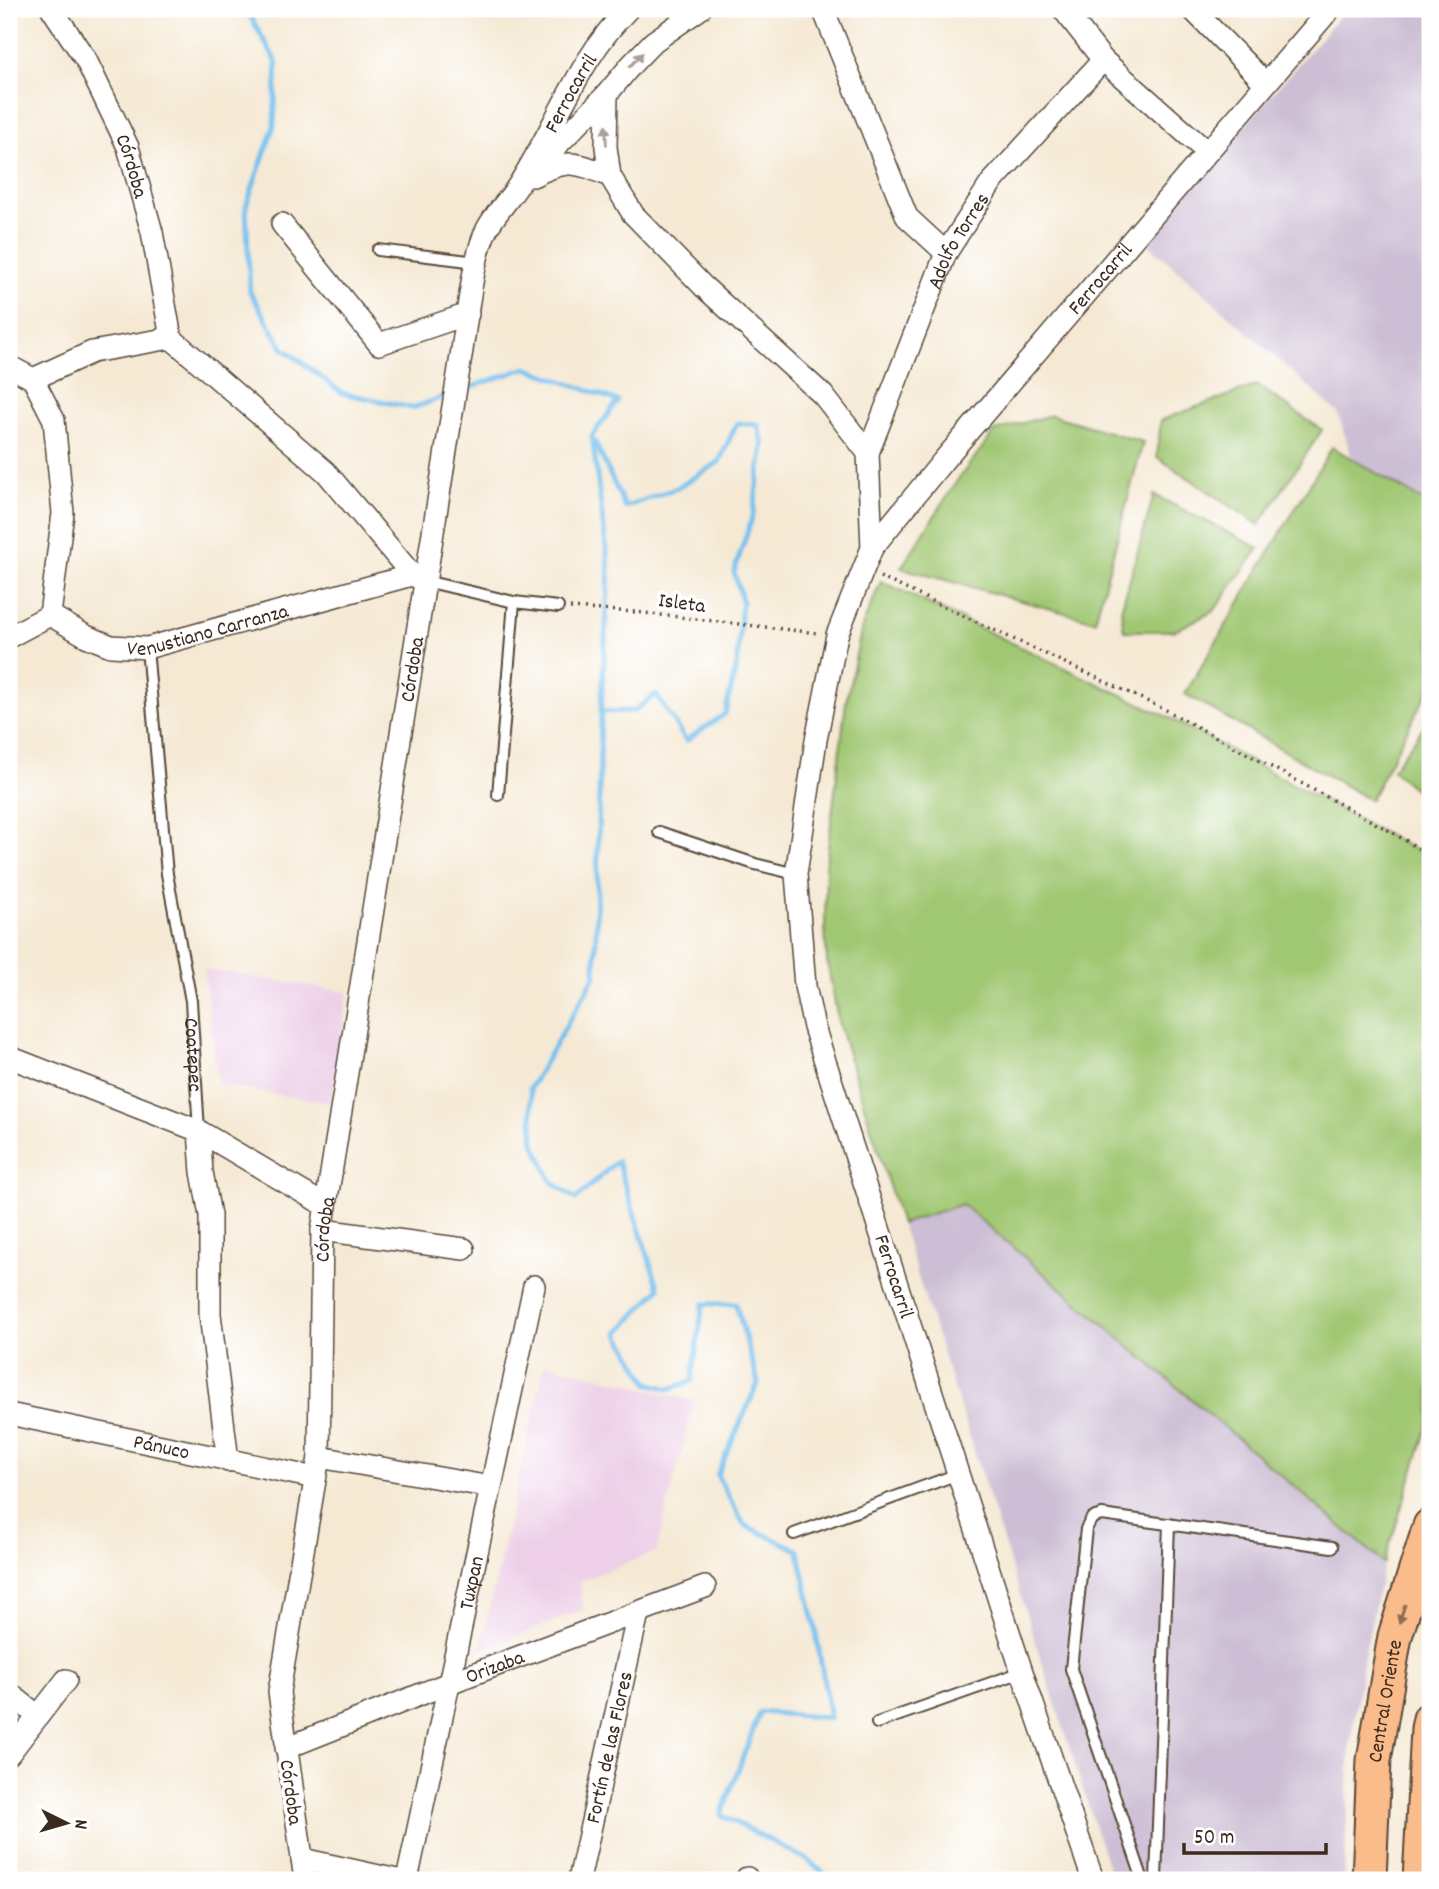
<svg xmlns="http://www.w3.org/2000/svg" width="1439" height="1889" font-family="Dekko,sans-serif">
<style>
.built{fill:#edd0e8}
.industrial{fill:#ccbed4}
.green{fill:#a0c772;stroke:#6e7848;stroke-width:2}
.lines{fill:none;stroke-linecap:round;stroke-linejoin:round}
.stream{stroke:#74c0ee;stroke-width:5}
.service-casing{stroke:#574739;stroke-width:14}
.minor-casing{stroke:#574739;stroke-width:24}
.primary-casing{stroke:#574739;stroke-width:37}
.path{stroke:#574739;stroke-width:3.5;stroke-dasharray:2 5;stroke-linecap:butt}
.service{stroke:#fff;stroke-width:10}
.minor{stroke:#fff;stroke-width:21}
.primary{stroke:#fabc8b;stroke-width:33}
.oneway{fill:#a79f9a}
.oneway2{fill:#916c4f}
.labels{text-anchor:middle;stroke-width:7;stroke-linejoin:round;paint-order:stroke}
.street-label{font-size:21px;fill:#3b2a1e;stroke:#fff}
</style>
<rect width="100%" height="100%" fill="#fff"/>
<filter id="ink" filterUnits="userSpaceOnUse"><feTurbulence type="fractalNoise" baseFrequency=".0143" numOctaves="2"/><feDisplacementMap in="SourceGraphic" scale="14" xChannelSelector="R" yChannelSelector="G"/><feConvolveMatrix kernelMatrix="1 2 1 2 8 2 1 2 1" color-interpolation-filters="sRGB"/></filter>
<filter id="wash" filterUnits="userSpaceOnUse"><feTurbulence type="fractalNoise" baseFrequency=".00686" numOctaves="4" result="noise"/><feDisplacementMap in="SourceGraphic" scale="28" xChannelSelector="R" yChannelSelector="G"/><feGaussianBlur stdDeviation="1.57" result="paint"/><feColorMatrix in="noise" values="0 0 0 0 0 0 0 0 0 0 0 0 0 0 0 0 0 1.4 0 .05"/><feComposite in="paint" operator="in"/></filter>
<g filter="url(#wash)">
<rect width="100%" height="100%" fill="#f5e9d4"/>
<path class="built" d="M204,969l144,23 -17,111 -113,-18z
M545,1363l149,38 -38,151 -76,29 3,29 -103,40z"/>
<path class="industrial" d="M1346,9h84v498l-77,-45 -15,-49 -193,-172z
M961,1204l423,359 -21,98 -13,84 -6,135h-232l-211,-656z"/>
<path class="green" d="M1257,385l65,45 -63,95 -102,-68 4,-37z
M1051,415l92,27 -48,179 -194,-53 58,-90 36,-47z
M1332,447l98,58v182l-60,113 -185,-106z
M1154,495l105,53 -45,63 -40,20h-50l-3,-21z
M881,581l285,135 264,142v560l-46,145 -422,-359 -61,20 -62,-199 -12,-64 -2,-33 1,-65 20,-161 16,-75z
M1430,719v83l-38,-32z"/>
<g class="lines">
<path class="stream" d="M238,9l11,5 28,49 -3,63 -28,80 4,86 33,56 59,45 71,15 35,-13
M460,391l66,-23 92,33 -26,35 17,134 -8,142 -6,264 -65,112 4,54 18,40 24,17 41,-38 42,128 -41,44 30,50 21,6 23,-8 11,-77h33l22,79 -41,92 27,50 54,25 17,76 15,92 -70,-6 -39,103 85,44 26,21
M595,442l30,65 52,-19 42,-26 18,-39 21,2 5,20 -10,70 -19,57 8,28 -5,63 -12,51 -39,27 -30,-47 -22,17 -33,1"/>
</g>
</g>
<g filter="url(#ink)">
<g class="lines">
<defs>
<g id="service">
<path d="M378,250l99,12"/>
<path d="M425,581l89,21 44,5"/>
<path id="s1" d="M147,648l20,226 24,127 8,130"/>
<path d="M498,795l16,-193"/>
<path d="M659,832l96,32 41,10"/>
<path d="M794,1534l164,-60"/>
<path d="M877,1723l145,-51"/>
<path d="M1143,1880l-72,-211 15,-140 6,-11 10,-3 230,32"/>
<path d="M1156,1880l13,-356"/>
</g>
<g id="minor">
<path id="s2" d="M52,9l34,51 42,87 24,85 19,106 155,134 86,103 13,6"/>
<path d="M823,9l84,208 39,36"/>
<path d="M1063,9l40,51 104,92"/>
<path d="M1192,9l73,74"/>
<path d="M607,94l-1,53 4,29 23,38 71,73 119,108 45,58 4,95"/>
<path d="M538,165l69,-71 25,-30 21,-22 47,-33"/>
<path d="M533,176c35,-18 42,-14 77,0"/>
<path d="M282,224l97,120 89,-30"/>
<path d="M9,366l24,13 21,41 9,93 -13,102"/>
<path d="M33,379l59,-27 79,-14"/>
<path id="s3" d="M868,453l78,-200 45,-70 112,-123"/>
<path id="s4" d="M9,637l41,-22 36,21 25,10 36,2 265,-73"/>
<path d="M9,1057l190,74 127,75"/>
<path d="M199,1131l3,41 8,43v99l18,147"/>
<path d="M322,1230l142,19"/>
<path id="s5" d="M9,1414l306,64"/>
<path d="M319,1457l172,30"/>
<path d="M9,1693l29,23"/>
<path id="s6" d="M286,1748l163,-65 256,-96"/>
<path d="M9,1754l57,-74"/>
<path d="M302,1859l95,21"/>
<path id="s7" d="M305,1880l-26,-188 40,-235 3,-227 140,-880c5,-32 11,-94 25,-121 9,-17 24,-31 34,-48 36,-57 58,-123 107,-172"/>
<path id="s8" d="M407,1880l127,-594"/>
<path id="s9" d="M579,1880l59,-267"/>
<path d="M746,1880l1,-2"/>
<path id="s10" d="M1093,1880l-71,-208 -208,-645 -9,-41 -9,-112 20,-134 21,-105 35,-87 71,-87 387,-452"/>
</g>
<g id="primary">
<path id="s11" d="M1369,1880l5,-120 21,-124 35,-110"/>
<path d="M1420,1880l8,-151 2,-10"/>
</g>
</defs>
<use href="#service" class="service-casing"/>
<use href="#minor" class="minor-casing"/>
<use href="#primary" class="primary-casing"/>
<path class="path" d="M880,577l286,133 222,120 42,25
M570,608l65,4 182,21"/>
<use href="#service" class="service"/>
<use href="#minor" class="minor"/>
<use href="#primary" class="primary"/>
</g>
<defs><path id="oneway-solid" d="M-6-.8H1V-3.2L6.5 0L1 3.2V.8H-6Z" transform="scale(1.75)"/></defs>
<g class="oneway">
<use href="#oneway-solid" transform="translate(636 60) rotate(-47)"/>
<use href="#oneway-solid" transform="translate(606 135) rotate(-92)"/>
</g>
<use class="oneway2" href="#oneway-solid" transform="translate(1402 1614) rotate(108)"/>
</g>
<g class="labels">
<g class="street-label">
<text dy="7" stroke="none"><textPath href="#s7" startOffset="1830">Ferrocarril</textPath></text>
<text dy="7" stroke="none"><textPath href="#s2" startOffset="177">Córdoba</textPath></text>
<text dy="7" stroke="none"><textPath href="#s3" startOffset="231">Adolfo Torres</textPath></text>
<text dy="7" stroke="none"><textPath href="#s10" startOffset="1741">Ferrocarril</textPath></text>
<text transform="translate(682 602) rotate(8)" y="7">Isleta</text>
<text dy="7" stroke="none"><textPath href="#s4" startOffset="214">Venustiano Carranza</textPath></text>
<text dy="7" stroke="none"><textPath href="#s7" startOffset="1223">Córdoba</textPath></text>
<text dy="7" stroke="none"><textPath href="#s1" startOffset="410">Coatepec</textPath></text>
<text dy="7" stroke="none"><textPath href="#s7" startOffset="656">Córdoba</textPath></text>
<text transform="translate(895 1276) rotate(72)" y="7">Ferrocarril</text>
<text dy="7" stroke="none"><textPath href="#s5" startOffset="156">Pánuco</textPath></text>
<text dy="7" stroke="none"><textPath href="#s8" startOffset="304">Tuxpan</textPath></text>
<text dy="7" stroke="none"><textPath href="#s6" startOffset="224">Orizaba</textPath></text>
<text dy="7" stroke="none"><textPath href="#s11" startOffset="180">Central Oriente</textPath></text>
<text dy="7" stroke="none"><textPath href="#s9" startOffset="136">Fortín de las Flores</textPath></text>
<text transform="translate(292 1792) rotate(82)" y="7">Córdoba</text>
</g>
</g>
<rect width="1439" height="1889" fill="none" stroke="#fff" stroke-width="35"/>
<g transform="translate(66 1823) rotate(95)" stroke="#ffffff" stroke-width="5" paint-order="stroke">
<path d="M0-5L12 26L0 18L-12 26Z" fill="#3b2a1e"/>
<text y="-10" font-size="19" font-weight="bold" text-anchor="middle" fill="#3b2a1e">N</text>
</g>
<path d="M1184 1843v10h142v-10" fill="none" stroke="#3b2a1e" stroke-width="3.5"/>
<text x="1194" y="1843" font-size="21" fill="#3b2a1e" stroke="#ffffff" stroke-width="5" paint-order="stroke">50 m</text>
</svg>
